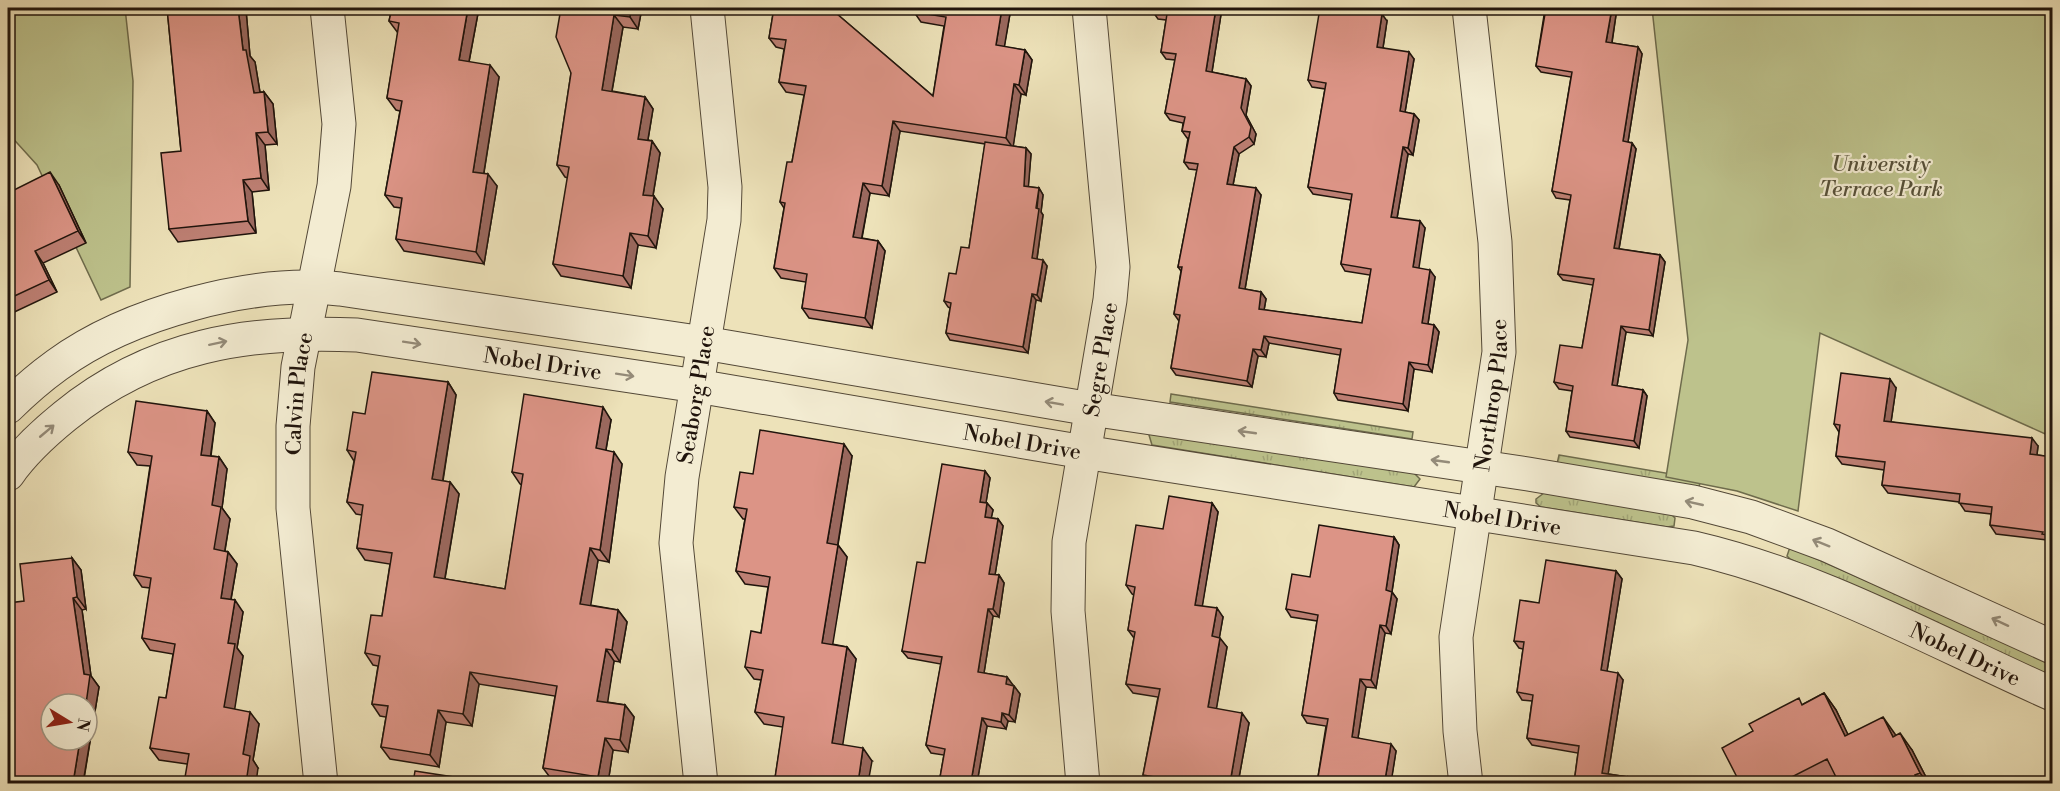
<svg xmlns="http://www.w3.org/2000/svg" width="2060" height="791" font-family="'Libre Bodoni',serif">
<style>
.grass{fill:url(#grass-tufts);stroke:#6e6b4c;stroke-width:1.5}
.park{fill:#bdc28c;stroke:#6e6b4c;stroke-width:1.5}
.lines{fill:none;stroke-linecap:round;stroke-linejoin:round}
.minor-casing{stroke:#534837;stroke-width:35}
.minor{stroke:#f3ecd2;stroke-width:33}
.wall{fill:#bd7f73;stroke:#20140c;stroke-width:1.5}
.shaded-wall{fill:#9a685e;stroke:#20140c;stroke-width:1.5}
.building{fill:#dc9486;stroke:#20140c;stroke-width:1.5}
.oneway{stroke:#948b79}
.labels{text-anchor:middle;stroke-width:4.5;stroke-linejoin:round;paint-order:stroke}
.park-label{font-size:22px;font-style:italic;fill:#575139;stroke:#f3ecd2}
.street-label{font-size:22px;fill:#20140c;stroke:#f3ecd2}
</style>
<defs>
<pattern id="grass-tufts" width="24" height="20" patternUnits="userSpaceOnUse" patternTransform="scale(1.5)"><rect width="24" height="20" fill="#bdc28c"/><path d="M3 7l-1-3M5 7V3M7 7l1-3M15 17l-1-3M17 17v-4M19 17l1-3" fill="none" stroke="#a2a678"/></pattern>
</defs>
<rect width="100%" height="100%" fill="#ede2b9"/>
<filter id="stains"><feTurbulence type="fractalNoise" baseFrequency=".00333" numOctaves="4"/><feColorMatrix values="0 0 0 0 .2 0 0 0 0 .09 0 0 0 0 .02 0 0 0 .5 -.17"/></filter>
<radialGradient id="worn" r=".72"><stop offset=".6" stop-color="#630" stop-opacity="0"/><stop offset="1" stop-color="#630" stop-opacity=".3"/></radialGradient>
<path class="grass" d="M1171,394l242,38 -1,7 -242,-37z
M1153,432l260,40 7,7 -6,8 -262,-42 -3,-10z
M1559,455l142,24 -2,8 -142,-23z
M1544,493l127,21 4,4 -1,8 -7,1 -126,-20 -5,-4v-4z
M1790,547l262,116v16l-262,-120 -3,-3z"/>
<path class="park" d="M8,8h117l8,73 -3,206 -29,13 -64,-135 -29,-32z
M1652,8h400v429l-232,-104 -22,178 -61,-20 -71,-14 22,-137z"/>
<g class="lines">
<defs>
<g id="minor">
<path d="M8,407c15,-15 31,-29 49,-42 71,-52 196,-86 283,-76l364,54 387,66 437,65 165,28 58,15 76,28 225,102"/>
<path id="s1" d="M8,474c16,-23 36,-41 57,-58 87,-71 184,-86 292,-81l340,51 387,66 610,96c125,29 241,94 358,146"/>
<path id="s2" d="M321,784l-28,-276v-82l5,-59 36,-181 5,-62 -12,-116"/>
<path id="s3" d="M701,784l-25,-241 6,-66 42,-257 1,-33 -18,-179"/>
<path id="s4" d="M1083,784l-15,-173 1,-69 41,-242 3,-33 -24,-259"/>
<path id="s5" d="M1466,784l-6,-53 -4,-94 43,-285 -4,-110 -26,-234"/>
</g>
</defs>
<use href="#minor" class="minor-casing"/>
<use href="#minor" class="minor"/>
</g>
<path class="wall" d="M167,8h95l-16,2 4,46 5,6 5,30h4l9,12 4,40 -12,1 4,45 -17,2 4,41 -78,9 -9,-13 12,-78z
M392,8h87l-10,54 30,15 -15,96 13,13 -13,78 -80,-13 -8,-12 5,-31 -7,-1 -9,-12 15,-84 -4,-1 -9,-12 11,-65 -9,-12z
M561,8h81l-4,21 -15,-2 -11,64 33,6 8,12 -5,31 4,1 8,12 -7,43 10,13 -7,39 -18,-3 -7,43 -70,-12 -8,-12 15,-86 -3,-1 -8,-12 14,-92z
M774,8h77l-1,3 -20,-3 103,88 11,-70 -23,-4 -7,-10 97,-4 -7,39 21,3 7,10 -6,35 -5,-1 -8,52 13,2 5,6 -3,33 11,1 4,7 -2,17 2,3 -6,44 10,7 -6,35 -5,-1 -8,53 -78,-13 -4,-7 4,-25 -2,-1 -4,-6 25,-53 16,-104 -85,-13 -11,65 -19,-3 -8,45 16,3 7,10 -13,77 -63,-10 -7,-10 4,-26 -25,-4 -7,-10 10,-60 -4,-6 12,-40 12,-67 -18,-3 -7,-10 5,-33 -8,-2 -7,-9z
M1222,8l-10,64 34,7 5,7 -5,29 10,19 -2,10 -15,10 -6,31 28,10 -16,94 16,3 5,7 -2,11 98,13 8,-48 -25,-4 -4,-7 10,-64 -38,-6 -5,-7 17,-98 -13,-2 -4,-7 79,-59 -4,27 31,11 -9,53 9,2 5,6 -6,35 -5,-1 -11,64 28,10 -7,40 17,9 -7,47 6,1 5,7 -7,40 -18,-3 -6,42 -70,-11 -4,-7 6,-38 -71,-12 -3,14 -8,-1 -6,31 -76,-12 -5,-7 8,-47 -5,-7 7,-43 -3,-4 19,-97 -8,-1 -5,-7 4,-24h-1l-5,-7 1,-8 -13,-3 -5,-7 10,-53 -9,-1 -5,-7 5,-32 -8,-1 -5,-7z
M1535,8h82l-5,35 26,4 4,7 -14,88 4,1 4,6 -17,100 41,6 5,7 -12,74 -27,-4 -9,54 26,4 4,6 -8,52 -69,-11 -4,-6 6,-40 -13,-2 -5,-7 28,-34 11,-63 -30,-5 -5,-6 12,-74 -14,-2 -4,-7 19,-114 -30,-5 -5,-6 9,-57z
M59,185l27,58 -43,20 14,29 -49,23v-122z
M448,382l8,13 -13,86 7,1 9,12 -14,85 60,10 17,-104 -2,-1 -8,-12 99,-52 -5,30 16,14 -13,98 -11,-2 -8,45 28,5 9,12 -7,40 -6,-1 -7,41 18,3 9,12 -6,35 -15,-2 -5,33h-36l-20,-3 -9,-12 12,-72 -76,-12 -7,42 -26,-4 -7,45 -49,-8 -9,-12 5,-30 -6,-1 -8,-12 6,-38 -5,-1 -8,-12 17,-37 8,-52 -25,-4 -8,-12 5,-33 -6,-1 -9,-12 7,-41 -7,-11 18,-36z
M1896,388l-5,34 147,24 -1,9 15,2v86h-4l-1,-3 -51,-6 -6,-9 1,-11 -26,-3 -6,-9 -71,-9 -6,-8 2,-15 -42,-6 -6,-8 3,-24 -5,-8z
M207,411l8,12 -4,33 8,1 8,12 -5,39 8,11 -5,32 3,1 9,12 -6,36 12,12 -6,36 6,8 -9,53 25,15 -6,36 5,8 -71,-4 -28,-4 -9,-12 16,-50 7,-44 -23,-4 -8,-12 8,-50 -8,-1 -8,-12 16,-109 -13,-1 -9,-13z
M852,456l-14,89 9,12 -15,87 15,3 9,12 -14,86 30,16 -97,17 8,-51 -19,-3 -9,-12 6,-32 -7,-1 -9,-12 16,-34 7,-46 -23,-3 -9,-13 9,-52h-2l-9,-12 19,-33z
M985,471l5,7 -4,24 1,1 6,7 -2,8 7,1 5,7 -8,49h4l5,8 -5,34 -6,-1 -9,57 23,4 6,9h1l6,8 -5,28 -7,-1 -2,8 -19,-3 -9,51 -39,6 5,-28 -13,-2 -5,-8 15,-81 -33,-6 -6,-7 23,-88z
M1212,503l6,9 -16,94 21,11 -4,21 8,9 -11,62 33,14 -11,60h-89l-6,-8 15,-78 -25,-4 -7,-9 8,-46 -6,-8 6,-35 -2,-1 -6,-9 37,-56z
M1394,537l5,8 -7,47 5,7 -6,35 -6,-1 -9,55 -10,-1 -8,51 38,13 -5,30 7,1 1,1h-82l9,-57 -19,-3 -5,-8 15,-94 -26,-4 -5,-8 24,-32z
M72,558l9,12 5,39 -4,1 9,66 8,11 -15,92 17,3 1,1h-94l16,-182z
M1616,571l6,8 -15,92 16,9 -15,94 20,3 4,6h-58l4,-30 -46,-8 -5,-7 5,-37 -10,-1 -5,-8 6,-43 -4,-1 -5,-7 25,-38z
M1824,693l12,17 12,25h48l16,15 17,33h-90l-3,-5 -11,5h-85l63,-79z"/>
<path class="shaded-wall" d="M238,8h6l2,2 4,46 5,6 7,43 -8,-12 -11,-43z
M468,8h11l-12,64 -8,-12z
M631,8h11l-4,21 -8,-12z
M1002,8h9l-8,47 -7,-10z
M1216,8h6l-11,70 -5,-7z
M1612,8h5l-6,40 -5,-6z
M1382,14l5,7 -5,33 -5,-7z
M614,15l9,12 -13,75 -8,-12z
M1638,47l4,7 -15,94 -4,-7z
M1025,50l7,10 -6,35 -7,-10z
M1409,52l5,7 -10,59 -4,-7z
M490,65l9,12 -17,107 -9,-12z
M1246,79l5,7 -5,29 10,19 -2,10 -5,-7 -8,-29z
M1014,84l7,10 -8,54 -7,-10z
M264,92l9,12 4,40 -9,-12z
M645,97l8,12 -7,42 -8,-12z
M1414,114l5,6 -6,35 -5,-7z
M893,121l7,10 -11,65 -7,-10z
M256,133l9,12 4,45 -8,-12z
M652,141l8,12 -9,54 -8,-12z
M1632,143l4,6 -18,105 -4,-6z
M1234,147l5,7 -7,36 -5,-6z
M1403,147l5,7 -12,70 -5,-7z
M1026,148l5,6 -3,38 -4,-6z
M50,172l9,13 27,58 -8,-12z
M488,174l9,12 -13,78 -8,-12z
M243,180l9,12 4,41 -8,-12z
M863,183l7,10 -10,54 -7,-10z
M1039,188l4,7 -2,17 2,3 -7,50 -4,-7z
M1256,188l5,7 -17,100 -5,-7z
M654,196l9,13 -7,39 -8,-12z
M1420,221l5,7 -7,46 -5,-7z
M630,233l8,12 -7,43 -8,-12z
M878,241l7,10 -13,77 -7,-10z
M35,251l8,12 14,29 -8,-12z
M1660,255l5,7 -12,74 -4,-6z
M1043,260l4,6 -6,35 -4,-6z
M1430,270l5,7 -8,53 -5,-7z
M1261,292l5,7 -3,17 -4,-7z
M1032,294l4,6 -8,53 -5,-6z
M1434,325l5,7 -7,40 -4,-7z
M1621,326l5,6 -10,60 -4,-7z
M1264,336l5,7 -3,14 -5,-7z
M1253,349l5,7 -6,31 -5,-6z
M1409,362l5,7 -6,42 -5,-7z
M1890,379l6,9 -6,41 -6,-8z
M448,382l8,13 -15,96 -9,-12z
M1643,390l4,6 -8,52 -5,-7z
M603,407l8,13 -7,41 -8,-13z
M207,411l8,12 -6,44 -8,-12z
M2032,438l6,8 -2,16 -6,-8z
M844,444l8,12 -16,99 -9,-12z
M614,452l8,12 -13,98 -9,-12z
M219,457l8,12 -5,39 8,11 -7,42 -9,-12 -2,-44z
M985,471l5,7 -5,31 -5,-7z
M450,482l9,12 -16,95 -9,-12z
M987,503l6,7 -3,14 -5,-7z
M1212,503l6,9 -17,102 -6,-9z
M998,519l5,7 -9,55 -5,-7z
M1394,537l5,8 -8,53 -5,-8z
M838,545l9,12 -16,98 -9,-12z
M590,548l8,12 -9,56 -9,-12z
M228,552l9,12 -8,46 -8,-12z
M72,558l9,12 5,39 -9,-12z
M1616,571l6,8 -16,98 -5,-7z
M999,575l5,8 -5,34 -6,-8z
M1392,592l5,7 -6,35 -5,-8z
M73,598l9,12 9,66 8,11 -16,96 -9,-6 6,-37h7v-36h-1l-2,-30z
M235,600l8,12 -6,36 6,8 -10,64 -9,-13 4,-64z
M1217,608l6,9 -5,29 -6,-10z
M988,609l5,7 -10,63 -5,-7z
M618,610l9,12 -7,40 -8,-12z
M1380,625l5,8 -9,55 -5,-8z
M1220,638l7,9 -12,70 -7,-10z
M847,647l9,12 -15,97 -9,-13z
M606,649l8,12 -8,52 -9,-12z
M470,672l9,12 -7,42 -9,-12z
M1618,673l5,7 -16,101 -5,-8z
M1007,677l6,8 -2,7 -5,-8z
M1360,679l6,8 -9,57 -5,-7z
M1014,686l6,8 -5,28 -6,-7z
M1824,693l12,17 21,43 -12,-17z
M625,705l9,12 -6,35 -8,-12z
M438,710l8,12 -7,45 -9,-12z
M250,712l9,12 -6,36 5,8 -2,15h-10l-3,-29z
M1002,713l6,8 -2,8 -5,-7z
M1242,713l7,10 -11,60h-8z
M1883,717l12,17 10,20 -12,-17z
M982,718l5,8 -10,57 -5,-7z
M1900,733l12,17 17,33h-1l-8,-10z
M605,738l8,12 -5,33h-5l-5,-6z
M1391,744l5,7 -5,32 -6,-3z
M863,748l9,13 -4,22h-10z
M1628,777l4,6h-6z"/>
<path class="building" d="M167,8h71l5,42h3l8,43 10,-1 4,40 -12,1 5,45 -18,2 5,41 -79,8 -8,-76 20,-2z
M392,8h76l-9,52 31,5 -17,107 15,2 -12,78 -80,-13 6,-41 -17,-3 17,-94 -15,-3 12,-75 -10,-2z
M561,8h70l-1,9 -16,-2 -12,75 43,7 -7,42 14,2 -9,54 11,1 -6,40 -18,-3 -7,43 -70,-12 16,-97 -12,-2 14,-92 -15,-36z
M774,8h56l103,88 13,-79 -32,-5 1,-4h87l-6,37 29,5 -6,35 -5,-1 -8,54 -113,-17 -11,65 -19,-3 -10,54 25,4 -13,77 -63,-10 5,-34 -33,-6 11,-65 -5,-1 7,-40h5l14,-76 -27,-4 7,-42 -17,-2z
M1154,8h62l-10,63 40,8 -5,29 10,19 -2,10 -15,10 -7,37 29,4 -17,100 22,4 -2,17 103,14 9,-54 -30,-5 11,-70 -44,-7 18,-104 -18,-3 12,-72h25l37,6 -5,33 32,5 -9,59 14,3 -6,34 -5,-1 -12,70 29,4 -7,46 17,3 -8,53 12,2 -6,40 -19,-3 -6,42 -69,-11 7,-44 -77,-13 -3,14 -8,-1 -6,32 -76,-13 9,-53 -6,-1 8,-47h-4l20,-103 -14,-2 6,-30 -8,-1 3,-14 -20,-4 11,-59 -15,-2 6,-38 -14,-2z
M1546,8h66l-6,34 32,5 -15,94 9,2 -18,105 46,7 -11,75 -28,-4 -9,59 31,5 -9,51 -68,-10 7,-45 -19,-4 6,-37 22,3 12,-69 -36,-5 13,-79 -19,-4 20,-119 -36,-6z
M985,142l41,6 -2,38 15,2 -3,20 3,1 -7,49 11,2 -6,35 -5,-1 -9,53 -77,-14 5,-30 -7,-2 5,-28 7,1 5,-27 8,1z
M50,172l28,59 -43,20 14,29 -41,19v-106z
M372,372l76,10 -16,97 18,3 -16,95 71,12 18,-115 -11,-2 12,-78 79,13 -7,41 18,4 -14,98 -10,-2 -10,56 38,6 -6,40 -6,-1 -9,52 28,4 -5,35 -15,-2 -7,39 -55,-9 14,-82 -87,-14 -7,42 -25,-4 -8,45 -49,-8 7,-41 -16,-2 8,-48 -15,-3 6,-38 11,1 10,-63 -35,-5 6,-43 -16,-3 9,-50 -9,-2 6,-38 12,2z
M1841,373l49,6 -6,42 148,17 -2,16 22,3v79l-10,-2 1,-2 -53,-7 2,-18 -33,-4 1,-9 -78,-9 3,-23 -49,-6 4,-31 -6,-1z
M136,401l71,10 -6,44 18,2 -7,48 9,2 -7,42 14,3 -7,46 14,2 -7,43 7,1 -11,63 26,5 -7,42 7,2 -4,27h-62l5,-29 -39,-6 9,-51 7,1 9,-54 -33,-6 9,-60 -17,-3 18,-119 -24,-4z
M760,430l84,14 -17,99 11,2 -16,98 25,4 -15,96 31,5 -5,35h-90l1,-5h6l9,-61 -29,-5 8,-42 -18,-3 6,-36 10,2 9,-56 -34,-6 11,-62 -13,-2 6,-35 13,2z
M942,464l43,7 -5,31 7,1 -2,14 13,2 -9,55 10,1 -6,34h-5l-10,63 29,5 -1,7 8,2 -5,29 -7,-2 -1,9 -19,-4 -10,58 49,7h-82l6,-34 -19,-4 16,-88 -40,-6 15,-89 8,1z
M1169,496l43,7 -17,102 22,3 -5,28 8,2 -12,69 34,6 -12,70h-53v-2l-34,-6 17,-86 -34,-5 9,-52 -7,-2 7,-43 -9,-2 10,-60 27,4z
M1319,525l75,12 -8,53 6,2 -6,34 -6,-1 -9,55 -11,-1 -8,58 39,7 -6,36 13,2v1h-81l11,-64 -26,-4 16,-100 -32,-6 6,-35 18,3z
M72,558l5,39 -4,1 11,76 6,1 -4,29h-35v36h29l-6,37 27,5 -1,1h-92v-180l16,-2 -4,-37z
M1546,560l70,11 -15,99 17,3 -16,100 26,4 -2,6h-52l5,-37 -52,-8 6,-43 -16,-3 7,-50 -10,-1 6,-41 19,3z
M1824,693l21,43 38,-19 10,20 7,-4 20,40 -5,2 4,8h-80l-12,-24 -47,24h-40l-18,-35 31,-17 -4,-7 50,-26 3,7z
M415,771l71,11v1h-73z"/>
<defs><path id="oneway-shaft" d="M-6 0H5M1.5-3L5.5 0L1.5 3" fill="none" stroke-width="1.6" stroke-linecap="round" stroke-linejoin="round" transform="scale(1.5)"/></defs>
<g class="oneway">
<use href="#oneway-shaft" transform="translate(218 343) rotate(-12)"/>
<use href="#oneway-shaft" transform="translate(412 343) rotate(9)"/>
<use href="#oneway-shaft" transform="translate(625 375) rotate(9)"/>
<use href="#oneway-shaft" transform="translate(1054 403) rotate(-170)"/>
<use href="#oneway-shaft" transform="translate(47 431) rotate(-40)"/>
<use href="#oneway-shaft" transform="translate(1247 432) rotate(-172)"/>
<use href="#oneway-shaft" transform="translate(1440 461) rotate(-172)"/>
<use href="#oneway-shaft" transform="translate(1694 503) rotate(-167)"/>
<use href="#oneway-shaft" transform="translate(1821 543) rotate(-158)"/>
<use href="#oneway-shaft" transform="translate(2000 622) rotate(-155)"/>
</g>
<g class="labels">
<g class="park-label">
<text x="1881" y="171">University<tspan x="1881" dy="25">Terrace Park</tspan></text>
</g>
<g class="street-label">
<text dy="8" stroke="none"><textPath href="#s4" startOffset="428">Segre Place</textPath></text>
<text dy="8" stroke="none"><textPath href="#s1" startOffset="580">Nobel Drive</textPath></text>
<text dy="8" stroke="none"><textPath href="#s2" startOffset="392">Calvin Place</textPath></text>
<text dy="8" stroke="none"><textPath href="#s3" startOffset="392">Seaborg Place</textPath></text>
<text dy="8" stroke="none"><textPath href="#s5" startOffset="392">Northrop Place</textPath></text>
<text dy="8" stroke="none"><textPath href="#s1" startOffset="1066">Nobel Drive</textPath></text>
<text dy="8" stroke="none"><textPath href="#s1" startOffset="1552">Nobel Drive</textPath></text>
<text dy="8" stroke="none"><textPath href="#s1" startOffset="2038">Nobel Drive</textPath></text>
</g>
</g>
<rect width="2060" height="791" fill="none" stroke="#ede2b9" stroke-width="30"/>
<rect x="9" y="9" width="2042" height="773" fill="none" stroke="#20140c" stroke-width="3"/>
<rect x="15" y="15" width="2030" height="761" fill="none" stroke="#20140c" stroke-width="1.5"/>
<g transform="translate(69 722) rotate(101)"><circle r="28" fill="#f3ecd2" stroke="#9f9683" stroke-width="1.5"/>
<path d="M0-4.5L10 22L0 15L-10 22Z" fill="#8f2418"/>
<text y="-9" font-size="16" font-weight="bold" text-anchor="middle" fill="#20140c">N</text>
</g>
<rect width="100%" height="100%" filter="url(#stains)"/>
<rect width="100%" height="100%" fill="url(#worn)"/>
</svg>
